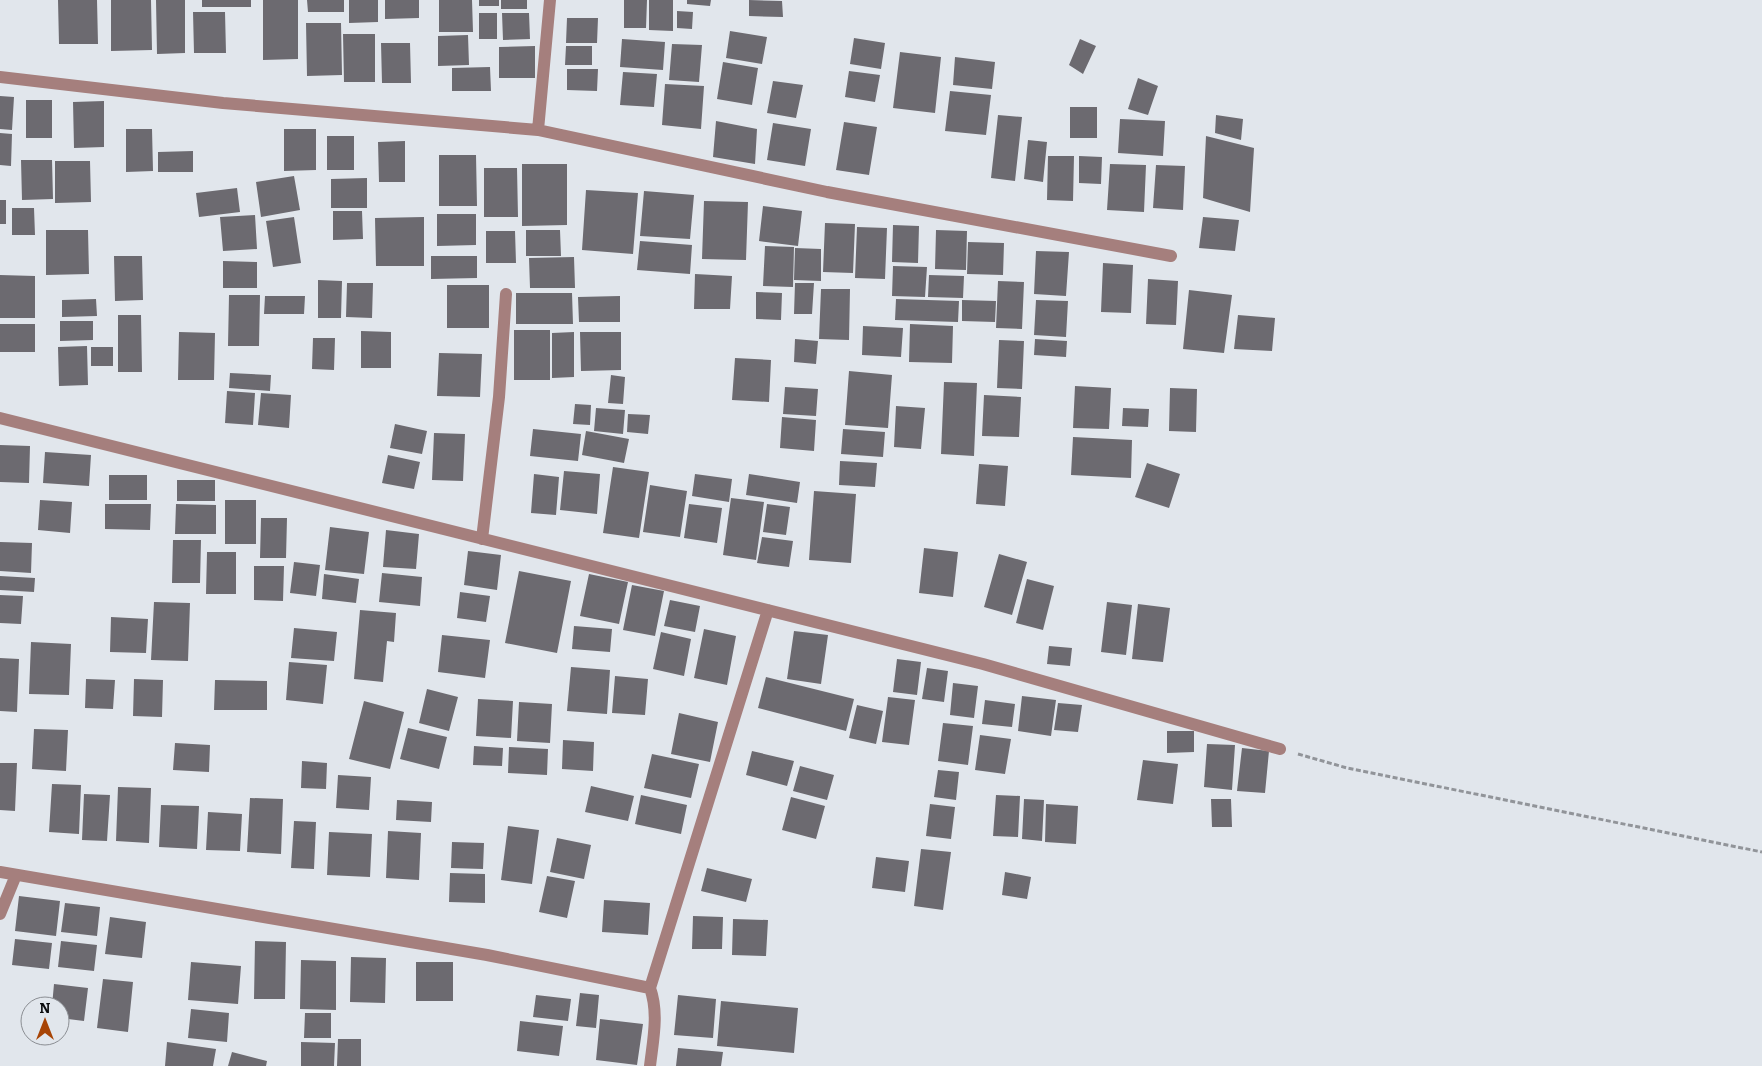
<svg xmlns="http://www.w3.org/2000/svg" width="1762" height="1066" font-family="Bitter,serif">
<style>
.building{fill:#6c6a70}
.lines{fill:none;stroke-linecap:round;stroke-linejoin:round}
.path{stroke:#919499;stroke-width:3;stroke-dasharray:5 2.5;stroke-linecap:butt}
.street{stroke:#a57f7d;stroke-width:12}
</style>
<rect width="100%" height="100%" fill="#e1e6ec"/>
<path class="building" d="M58,0h39l1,44h-39z
M111,0h40l1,50 -41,1z
M156,0h29v53l-28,1z
M202,0h49v7h-49z
M263,0h35v59l-35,1z
M307,0h37v12h-36z
M349,0h29v22l-29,1z
M385,0h34v18l-34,1z
M439,0h33l1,32h-34z
M479,0h20v6h-20z
M501,0h26v9h-26z
M624,0h23l-1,28h-22z
M649,0h24v31l-24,-1z
M687,0h24l-1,6 -23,-2z
M749,0l33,1 1,16 -34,-1z
M677,11l16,1 -1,17 -15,-1z
M193,12h32l1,41h-32z
M479,13h18v26h-18z
M502,13h27l1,26 -27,1z
M567,18h31l-1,25h-31z
M306,23h35l1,52 -35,1z
M730,31l37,6 -5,27 -36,-6z
M343,34h32v48h-31z
M468,35l1,30 -31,1v-30z
M854,38l31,5 -4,26 -31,-5z
M622,39l43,3 -2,28 -43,-3z
M1080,39l16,7 -13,28 -14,-9z
M381,43h29l1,40h-29z
M672,44l30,1 -3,37 -30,-2z
M535,46v32h-36v-31z
M566,46h26v19h-27z
M900,52l41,5 -6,56 -42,-5z
M955,57l40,5 -3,27 -39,-4z
M723,62l35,6 -6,37 -35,-6z
M490,67l1,24h-39v-23z
M567,69h31l-1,22 -30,-1z
M849,71l31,4 -5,27 -30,-5z
M623,72l34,2 -3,33 -34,-2z
M1138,78l20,8 -10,29 -20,-6z
M773,81l30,4 -7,33 -29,-5z
M665,84l39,2 -3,43 -39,-4z
M950,91l41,4 -5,40 -41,-4z
M0,96l14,1 -2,33 -12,-1z
M26,100h26v38h-26z
M104,101v46l-30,1 -1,-46z
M1070,107h27v31h-27z
M998,115l24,2 -7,64 -24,-3z
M1216,115l27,4 -2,21 -26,-7z
M1120,119l45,2 -2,35 -45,-3z
M716,121l41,8 -2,35 -42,-7z
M844,122l33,5 -8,48 -33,-5z
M773,123l38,6 -6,37 -38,-6z
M126,129h26l1,42 -27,1z
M284,129h32v41l-32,1z
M0,133l12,1 -1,32 -11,-1z
M327,136h27v34h-27z
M1206,136l48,12 -4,64 -47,-14z
M1028,140l19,2 -4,40 -19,-3z
M405,141v41h-26l-1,-40z
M193,151v21h-35v-20z
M439,155h37l1,51h-38z
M1048,156h26l-1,45 -26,-1z
M1079,156l23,1 -1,27 -22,-1z
M21,160h31l1,39 -31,1z
M55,161h35l1,41 -36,1z
M522,164h45v61l-45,1z
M1110,164l36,1 -2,47 -37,-2z
M1156,165l29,1 -2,44 -30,-2z
M484,168h33l1,49h-34z
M294,176l6,34 -39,7 -5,-35z
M367,178v30h-36v-29z
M237,188l3,24 -41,5 -3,-24z
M586,190l52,3 -5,61 -51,-4z
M644,191l50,4 -4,44 -50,-3z
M0,200h6v24h-6z
M704,201l44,1 -2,58 -44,-1z
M763,206l39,5 -4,35 -39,-5z
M12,208h22l1,27h-23z
M333,211h29l1,28 -30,1z
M437,214h39v31l-39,1z
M255,215l2,34 -34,2 -3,-34z
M294,217l7,46 -28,4 -7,-46z
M424,217v49h-48l-1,-48z
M1203,217l36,3 -4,31 -36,-3z
M825,223l30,1 -2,49 -30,-1z
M893,225l26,1 -1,37 -26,-1z
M857,227l30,1 -2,51 -30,-1z
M46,230h42l1,44 -43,1z
M526,230h34l1,26h-35z
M936,230l31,1 -1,39 -31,-1z
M486,231h29l1,32h-30z
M640,241l52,4 -2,29 -53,-4z
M968,242l36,1 -1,32 -36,-1z
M765,246l29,1 -1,40 -30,-1z
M795,248l26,1v32l-27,-1z
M1036,251l33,1 -3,44 -32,-2z
M114,256h28l1,44 -28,1z
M431,256h46v22l-46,1z
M574,257l1,31h-45l-1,-30z
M223,261l34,1v26h-34z
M1103,263l30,2 -2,48 -30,-1z
M893,266l34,1 -2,30 -33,-1z
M695,274l37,2 -2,33h-36z
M0,275l35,1v42h-35z
M929,275l35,1 -1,22 -35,-1z
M1148,279l30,2 -2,44 -30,-1z
M318,280l24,1 -1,37h-23z
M998,281l26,1 -2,47 -26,-1z
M347,283h26l-1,35 -26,-1z
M795,283h19l-2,31h-18z
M447,285h42v43h-42z
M821,289h29l-1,51 -30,-1z
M1189,290l43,5 -8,58 -41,-4z
M756,292l26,1 -1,27 -25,-1z
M516,293h56l1,31h-57z
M229,295h31l-1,51h-31z
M265,296h40l-1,18h-40z
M620,296v26h-41l-1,-25z
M96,299l1,17 -35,1v-17z
M896,299l63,2 -1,21 -63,-2z
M962,300l34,1 -1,21 -33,-1z
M1036,300l32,1 -2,36 -32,-2z
M118,315h23l1,57h-24z
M1238,315l37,3 -3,33 -38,-2z
M60,321h33v19l-33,1z
M0,324h35v28h-35z
M910,324l43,2 -1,37 -43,-1z
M863,326l40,2 -2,29 -39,-2z
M514,330h36v50h-36z
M361,331l30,1v36h-30z
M179,332l36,1 -1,47h-36z
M574,332v45l-22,1v-45z
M580,332h41v38l-40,1z
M313,338h22l-1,32 -22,-1z
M795,339l23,2 -2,23 -22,-2z
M1035,339l32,2 -1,16 -32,-2z
M999,340l25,1 -2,48 -25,-1z
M87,346l1,39 -29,1 -1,-39z
M91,347h22v19h-22z
M439,353l43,1 -2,43 -43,-1z
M735,358l36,2 -2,42 -37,-2z
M849,371l43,4 -4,53 -43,-3z
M230,373l41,2 -1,16 -41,-3z
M611,375l14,2 -2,27 -15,-1z
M944,382l33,1 -3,73 -33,-2z
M1075,386l36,2 -2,41 -36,-1z
M785,387l33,2 -2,27 -33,-2z
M1170,388l27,1 -1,43 -27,-1z
M227,391l28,2 -2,32 -28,-2z
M261,393l30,2 -2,33 -31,-3z
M984,395l37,2 -2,40 -37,-1z
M575,404l16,1 -1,20 -17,-1z
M896,406l29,2 -4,41 -27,-2z
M596,408l29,2 -2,24 -29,-3z
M1123,408l26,1 -1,18 -26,-1z
M628,414l22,1 -2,19 -21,-2z
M782,417l34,3 -2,31 -34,-3z
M395,424l32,7 -5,23 -32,-6z
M533,429l48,5 -3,27 -48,-5z
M843,429l42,3 -2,25 -42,-3z
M586,431l43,8 -5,24 -42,-8z
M434,433l31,1 -2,47 -31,-1z
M1073,437l59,3 -1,38 -60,-3z
M0,445l30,1 -1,37 -29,-1z
M45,452l46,3 -2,31 -46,-3z
M388,455l32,7 -6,27 -32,-6z
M840,461l37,2 -2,24 -36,-2z
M1147,463l33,11 -11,34 -34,-11z
M979,464l29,2 -3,40 -29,-2z
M613,467l36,5 -10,66 -36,-5z
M564,471l36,3 -3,40 -37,-4z
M534,474l25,3 -3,38 -25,-2z
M695,474l37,5 -3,23 -37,-6z
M749,474l51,8 -3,21 -51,-8z
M109,475h38v25h-38z
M177,480h38v21h-38z
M650,485l37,6 -7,46 -37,-5z
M814,491l42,3 -5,69 -42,-3z
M731,498l33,4 -8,58 -33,-5z
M40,500l32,2 -2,31 -32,-3z
M225,500h31v44h-31z
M105,504h46l-1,26 -45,-1z
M176,504l40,1v29h-41z
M689,504l33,4 -5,35 -33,-5z
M767,504l23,3 -4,28 -23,-3z
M261,518h26l-1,40h-26z
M330,527l39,5 -5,42 -39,-4z
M386,530l33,4 -3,35 -33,-2z
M762,537l31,4 -4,26 -32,-4z
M173,540h28l-1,43h-28z
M0,542l32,1 -1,30 -31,-2z
M924,548l34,4 -5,45 -34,-4z
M468,551l33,4 -4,35 -33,-5z
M207,552h29v42h-30z
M999,554l28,8 -15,53 -28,-8z
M294,562l26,3 -4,31 -26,-3z
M254,566h30l-1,35 -29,-1z
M519,571l52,10 -14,72 -52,-10z
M382,573l40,4 -2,29 -41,-4z
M324,574l35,5 -3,24 -34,-4z
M589,574l39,8 -9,42 -39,-8z
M0,576l35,2 -1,14 -34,-2z
M1027,579l27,7 -11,44 -27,-7z
M632,585l32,6 -9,45 -32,-6z
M460,592l30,4 -4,26 -29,-4z
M0,595l23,1 -2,28 -21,-1z
M670,600l30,6 -5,26 -31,-6z
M154,602l36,1 -2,58 -37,-1z
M1107,602l25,3 -6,50 -25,-3z
M1138,604l32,4 -7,54 -31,-3z
M360,610l36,3 -2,29 -7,-1 -4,41 -29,-3z
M111,617l37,2 -2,34 -36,-1z
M574,626l38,3 -2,23 -38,-3z
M294,628l43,4 -3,29 -43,-3z
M704,629l32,7 -9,49 -33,-7z
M794,631l34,4 -7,49 -34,-5z
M661,632l30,7 -7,37 -31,-7z
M442,635l48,5 -5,38 -47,-6z
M31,642l40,2 -2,51 -40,-1z
M1049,646l23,2 -2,18 -23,-2z
M0,658l19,1 -2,53 -17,-1z
M897,659l24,3 -4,33 -24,-3z
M289,662l38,3 -4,39 -37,-4z
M571,667l39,3 -3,44 -40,-3z
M927,668l21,3 -4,31 -22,-3z
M615,676l33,3 -3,36 -33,-2z
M766,677l88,22 -8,32 -88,-23z
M86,679l29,1 -2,29 -28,-1z
M134,679l29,1 -1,37 -29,-1z
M215,680l52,1v29h-53z
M953,683l25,3 -4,32 -24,-3z
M427,689l31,8 -9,34 -30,-8z
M1022,696l34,4 -5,36 -33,-5z
M888,697l27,3 -6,45 -27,-3z
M478,699l35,2 -2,37 -35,-2z
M985,700l30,4 -3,23 -30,-3z
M364,701l40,11 -14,57 -41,-10z
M519,702l33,2 -2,39 -33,-2z
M1058,703l24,2 -4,27 -24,-2z
M857,705l26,6 -7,33 -27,-6z
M679,713l39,9 -8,40 -39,-8z
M943,723l30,3 -5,39 -30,-4z
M408,728l39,9 -8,32 -39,-10z
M34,729l34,1 -2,41 -34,-2z
M1167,731h27v21l-27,1z
M980,735l31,4 -6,35 -30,-4z
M563,740l31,2 -1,29 -31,-2z
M175,743l35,2 -1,27 -36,-2z
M1207,744l28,1 -3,45 -28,-3z
M474,746l29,2 -1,18 -29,-1z
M509,747l39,2 -1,26 -39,-2z
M1242,748l27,3 -4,42 -28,-2z
M752,751l42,10 -7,25 -41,-11z
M652,754l47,10 -8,34 -47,-10z
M1143,760l35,4 -5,40 -36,-4z
M302,761l25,2 -1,26 -25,-1z
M0,763h17l-2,48 -15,-1z
M800,766l34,9 -7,25 -34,-9z
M938,770l21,2 -3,28 -22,-3z
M338,775l33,2 -2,33 -33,-2z
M52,784l29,1 -2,49 -30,-2z
M591,786l43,10 -6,25 -43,-9z
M118,787l33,1 -2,55 -33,-2z
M84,794l26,1 -3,46 -25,-1z
M641,795l46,10 -6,29 -46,-10z
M996,795l24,1 -2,41 -25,-1z
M791,797l34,9 -9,33 -34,-9z
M250,798l33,1 -2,55 -34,-2z
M1024,799l20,1 -2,41 -20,-2z
M1211,799h20l1,28h-20z
M397,800l35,2 -1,20 -35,-2z
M930,804l25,3 -4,32 -25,-3z
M1046,804l32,2 -2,38 -31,-2z
M161,805l38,1 -2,43 -38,-2z
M208,812l34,2 -2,37 -34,-1z
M294,821l22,1 -2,47 -23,-1z
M508,826l31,4 -7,54 -31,-4z
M388,831l33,2 -2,47 -33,-2z
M329,832l43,2 -2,43 -43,-2z
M557,838l34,7 -7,34 -34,-7z
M452,842l32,1 -1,26 -32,-1z
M921,849l30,3 -8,58 -29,-4z
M876,857l33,4 -4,31 -33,-4z
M707,868l45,11 -6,23 -45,-11z
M1005,872l26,5 -4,22 -25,-4z
M450,873l35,1v29l-36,-1z
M547,876l28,5 -8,37 -28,-6z
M19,896l41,5 -4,35 -41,-5z
M604,900l46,3 -2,32 -46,-3z
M65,903l35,4 -3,29 -36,-4z
M693,916l30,1 -1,32h-30z
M110,917l36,5 -4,36 -37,-4z
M733,919l35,1 -2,36 -34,-1z
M15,939l37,4 -3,26 -37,-4z
M61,941l36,4 -3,26 -36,-4z
M255,941l31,1 -1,57h-31z
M351,957l35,1 -1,45 -35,-1z
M301,960l35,1v49l-36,-1z
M191,962l50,4 -3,38 -50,-4z
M416,962h37v39h-37z
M103,979l30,3 -5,50 -31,-4z
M54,984l34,4 -4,33 -24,-3v-12h-8z
M580,993l19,2 -3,33 -20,-2z
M536,995l35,4 -3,22 -35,-4z
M678,995l38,4 -3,39 -39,-3z
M721,1001l77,7 -4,45 -77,-7z
M191,1009l38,4 -2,29 -39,-4z
M305,1013h26v25h-27z
M600,1019l43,5 -6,41 -41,-5z
M520,1021l43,5 -4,30 -42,-5z
M338,1039h23v27h-24z
M167,1042l49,7 -3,17h-48z
M301,1042l34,1 -1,23h-33z
M678,1048l45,4 -2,14h-45z
M232,1052l35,9 -1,5h-38z"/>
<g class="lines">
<path class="path" d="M1298,754l49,14 415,84"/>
<path class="street" d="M0,77l223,26 315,27 289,62 344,64
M538,130l12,-130
M0,418l983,246 297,85
M482,539l17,-142 7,-103
M0,872l487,83 163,33c9,25 3,52 0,78
M0,914l16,-39
M650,988l118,-378"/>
</g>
<g transform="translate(45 1021)"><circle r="24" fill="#e1e6ec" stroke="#8b8e93"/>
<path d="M0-4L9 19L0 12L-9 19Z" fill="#a74406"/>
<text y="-8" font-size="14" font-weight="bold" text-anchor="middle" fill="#0a0b0d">N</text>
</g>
</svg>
